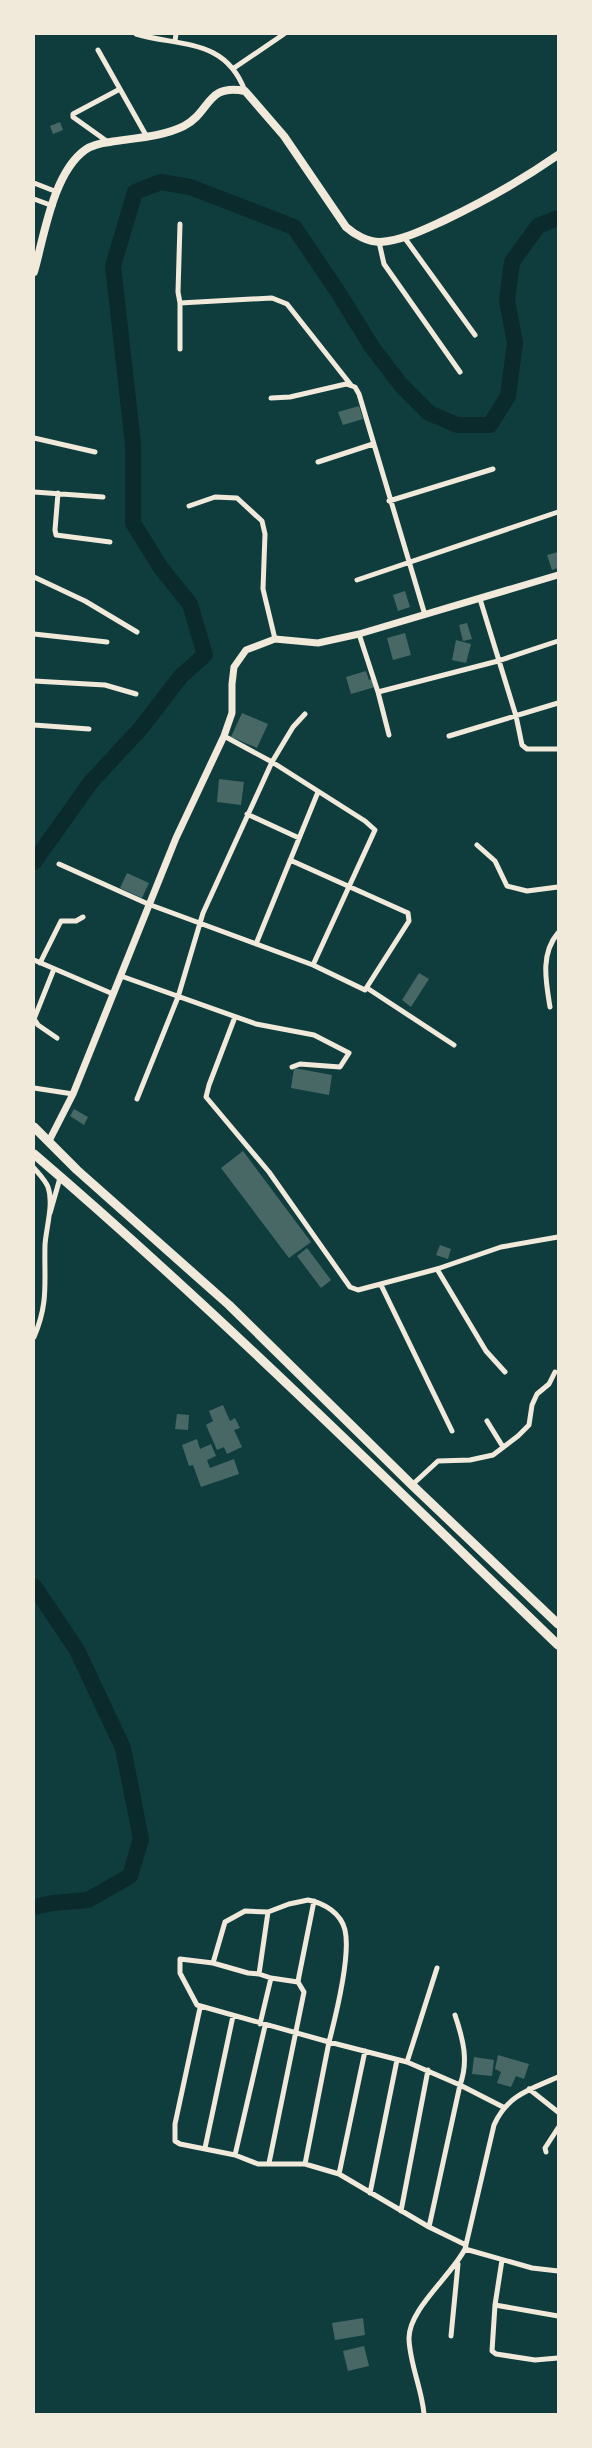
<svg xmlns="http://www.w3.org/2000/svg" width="592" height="2448" font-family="Cabin,sans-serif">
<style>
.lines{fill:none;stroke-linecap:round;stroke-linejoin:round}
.river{stroke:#0a2a2b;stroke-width:16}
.building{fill:#486865}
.minor{stroke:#f1e9da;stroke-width:5}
.tertiary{stroke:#f1e9da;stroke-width:7}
.secondary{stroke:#f1e9da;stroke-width:8}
.trunk{stroke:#f1e9da;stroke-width:9}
</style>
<rect width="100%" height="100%" fill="#0f3d3e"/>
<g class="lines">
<path class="river" d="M34,862l57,-80 50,-54 40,-52 24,-21 -15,-51 -29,-36 -28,-45v-79l-20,-178 22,-74 26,-10 29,5 104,40 44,65 34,55 29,38 28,28 28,12h33l18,-29 7,-53 -8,-43 5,-38 26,-36 20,-8
M34,1586l43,64 46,98 18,91 -11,37 -42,24 -35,3 -19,4"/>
</g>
<path class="building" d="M60,122l3,8 -10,4 -3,-8z
M359,406l4,13 -20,6 -5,-13z
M558,552v16l-6,2 -5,-15z
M405,591l5,16 -12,4 -5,-16z
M467,623l5,16 -9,2 -4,-16z
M405,633l6,22 -18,5 -6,-22z
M456,640l15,4 -5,19 -14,-3z
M366,671l3,9 3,-1 3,8 -24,7 -5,-17z
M242,713l26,11 -11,24 -26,-11z
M219,779l25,3 -3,23 -24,-3z
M127,873l22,10 -7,15 -22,-10z
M419,973l10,6 -18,28 -9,-7z
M294,1068l38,7 -3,20 -38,-7z
M74,1109l14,8 -4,8 -14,-9z
M243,1151l68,91 -22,16 -68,-90z
M440,1245l11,4 -3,10 -12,-4z
M307,1248l24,32 -10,8 -24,-32z
M223,1405l7,16 5,-3 5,10 -6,2 8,17 -15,7 -3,-7 -7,3 -11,-25 7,-4 -4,-10z
M177,1414l12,1 -1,15 -13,-1z
M197,1439l3,10 11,-5 5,12 -9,4 3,8 24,-9 5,15 -38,13 -8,-22 -4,1 -7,-21z
M498,2055l31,9 -5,15 -8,-3 -5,11 -14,-4 4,-11 -6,-3z
M474,2057l20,3 -2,16 -20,-2z
M363,2318l2,17 -30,5 -3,-17z
M364,2346l5,20 -21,5 -5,-20z"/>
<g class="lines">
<path class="minor" d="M136,34c45,13 89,4 109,57
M175,41l1,-7
M98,50l49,87
M234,68l50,-34
M108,142l-35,-25v-3l47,-25
M34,183l23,9
M34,199l19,7
M180,224l-2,68 2,11 92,-5 15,6 64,81
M404,237l71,98
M379,242l5,22 76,108
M180,303v46
M271,398l19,-1 56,-13 9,3 4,7 66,221
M34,438l61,14
M318,462l55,-18
M34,492l69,5
M58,493l-3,37 1,5 54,7
M389,501l104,-32
M189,506l26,-9 22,1 25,23 3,13 -2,55 12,50
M34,577l51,24 52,31
M357,580l201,-68
M480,599l36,117 6,29 5,4h31
M34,634l73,8
M359,634l19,58 120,-31 60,-20
M34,681l71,4 31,9
M378,692l11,43
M34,725l55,4
M224,736l48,26 93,59 10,9 -62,135
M449,736l109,-33
M247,814l52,24
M477,845l18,16 12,25 20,5 31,-4
M59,864l89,40 165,61 52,25 44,-69 -1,-8 -118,-53
M256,944l62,-152
M34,960l79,34
M40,963l21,-42h15l7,-4
M54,969l-20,50 4,6 19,13
M121,976l135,48 58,11 35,18 -9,14 -40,-3 -8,3
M367,988l87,57
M550,1007c-4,-25 -10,-53 8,-74
M235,1017l-26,68 -3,12 63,75 81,115 8,3 79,-21 64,-22 57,-10
M34,1088l39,6
M137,1099l41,-102 25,-84 69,-151 21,-35 12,-13
M34,1168c5,6 11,12 14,19 6,17 -2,41 -3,58 -1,37 4,57 -11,92
M50,1213l10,-35
M437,1269l49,82 19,21
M381,1285l71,146
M487,1421l16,26
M412,1485l26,-24 32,-1 23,-5 25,-19 11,-11 3,-20 5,-11 12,-10 6,-12
M308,1900c16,3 33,13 37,30 6,26 -9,85 -16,112l-132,-37 -17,-32v-14l33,4 12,-41 20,-11 23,1 21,-8z
M268,1912l-9,62 12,4 27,4
M213,1963l35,10 11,1
M200,2008l-25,116v17l5,3 55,11 23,9h47l34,10 90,53 37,18
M260,2024l11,-46
M407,2062l30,-94
M529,2089l29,23
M205,2148l28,-132
M546,2152l-1,-4 13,-20
M235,2155l30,-129
M269,2163l35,-171 -6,-10 1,-6 15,-75
M305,2164l24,-122 78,20 53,23c9,-24 3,-46 -5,-70
M339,2174l26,-123
M370,2193l27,-133
M401,2211l27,-141
M429,2227l31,-142 43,22
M465,2249l67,19 26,3
M502,2260l-7,45 -3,46 4,3 39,6 23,-2
M495,2305l63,11
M451,2336l7,-72
M424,2414c-2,-25 -14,-49 -15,-75 -1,-29 42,-63 56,-90l29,-124c13,-30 37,-36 64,-48"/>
<path class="tertiary" d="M49,1141l24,-47 103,-256 48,-102 8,-23v-29l2,-17 12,-17 29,-11 43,4 41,-9 199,-59"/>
<path class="secondary" d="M34,272c10,-35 19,-99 51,-122 7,-5 16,-7 25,-8 24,-4 52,-5 74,-16 27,-14 22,-43 61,-35l39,45 62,91c9,8 22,15 34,15 24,-2 45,-13 65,-22 40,-19 77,-40 113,-65"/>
<path class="trunk" d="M34,1127l43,43 152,135 183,180 146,139
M34,1154c182,156 352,325 524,491"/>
</g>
<rect width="592" height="2448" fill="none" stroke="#f1e9da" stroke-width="70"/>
</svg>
